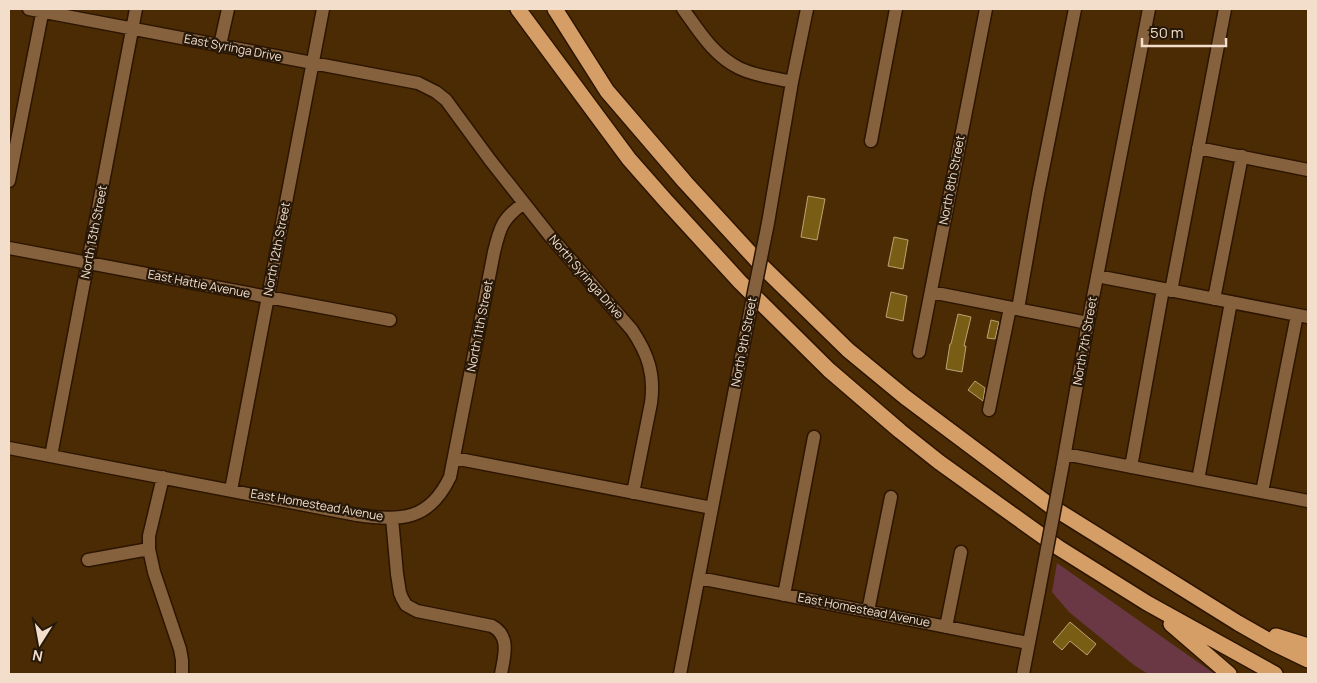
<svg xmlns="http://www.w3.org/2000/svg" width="1317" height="683" font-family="Manrope,sans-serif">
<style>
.green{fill:#693844}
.building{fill:#7a5d15;stroke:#baa373}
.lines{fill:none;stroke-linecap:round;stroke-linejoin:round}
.minor-casing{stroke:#2c1500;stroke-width:15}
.highway-casing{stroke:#2c1500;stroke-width:18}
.minor{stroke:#86613e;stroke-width:12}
.highway{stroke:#d69e67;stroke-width:15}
.minor-bridge-casing{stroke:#2c1500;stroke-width:15;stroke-linecap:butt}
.minor-bridge{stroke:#86613e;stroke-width:12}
.labels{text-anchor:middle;stroke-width:4.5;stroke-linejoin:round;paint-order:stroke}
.street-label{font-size:12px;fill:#f3decb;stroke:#261809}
</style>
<rect width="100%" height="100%" fill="#4b2b04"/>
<path class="green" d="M1057,563l145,102 13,9h-67l-14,-9 -65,-53 -17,-20z"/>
<path class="building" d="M808,196l17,3 -8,41 -16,-3z
M894,237l14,3 -5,29 -15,-3z
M891,292l16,4 -4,25 -17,-4z
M958,314l13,3 -7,29h2l-4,26 -16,-3 4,-25h1z
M991,320l8,2 -4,17 -8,-1z
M975,381l10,7 -2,13 -15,-11z
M1070,622l26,22 -9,11 -17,-14 -8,9 -9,-8z"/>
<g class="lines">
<defs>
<path id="minor" d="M29,9l389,74 18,9 10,8 44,60 60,76 82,94c16,24 23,44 19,73l-18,90
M683,9c16,22 30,46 56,59 16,8 36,10 53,14
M220,45l8,-36
M871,141l25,-132
M1198,148l110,22
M9,181l34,-172
M768,223l24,-141 15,-73
M9,248l381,72
M1097,276l211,41
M1171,291l54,-282
M931,292l157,31
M1214,299l28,-143
M1018,309l20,-115 37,-185
M919,352l67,-343
M989,410l21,-102
M9,448l348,67c44,6 72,6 93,-38l44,-225c6,-25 8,-33 30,-49
M1065,454l243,47
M51,456l85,-447
M454,458l258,50
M1131,467l32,-178
M1062,469l26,-146 61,-314
M163,477l-14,59v13l5,23 26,77 2,11v14
M1198,480l33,-178
M231,490l92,-481
M1262,492l35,-177
M392,518l5,56 3,19 2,5 4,7 11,6 75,15c19,10 12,31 9,48
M88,560l61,-11
M699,578l329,65
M784,595l30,-158
M868,611l23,-114
M946,627l15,-75
M680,674l65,-337
M1023,674l16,-83"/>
<path id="highway" d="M518,9l111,150 37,42 74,81 89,88 71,61 39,31 120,86 88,55 128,71
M555,9l52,82 78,91 77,84 86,84 57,47 147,110 186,116 35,20 35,17
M1171,624l58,50
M1276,636l32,10"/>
</defs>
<use href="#minor" class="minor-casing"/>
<use href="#highway" class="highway-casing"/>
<use href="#minor" class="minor"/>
<use href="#highway" class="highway"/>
<defs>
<path id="minor-bridge" d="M745,337l23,-114
M1039,591l23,-122"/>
</defs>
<use href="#minor-bridge" class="minor-bridge-casing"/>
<use href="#minor-bridge" class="minor-bridge"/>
</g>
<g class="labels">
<g class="street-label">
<text transform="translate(233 48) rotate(11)" y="4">East Syringa Drive</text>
<text transform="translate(952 180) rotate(-79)" y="4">North 8th Street</text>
<text transform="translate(94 232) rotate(-79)" y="4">North 13th Street</text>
<text transform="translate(277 249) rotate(-79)" y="4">North 12th Street</text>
<text transform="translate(586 277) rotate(49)" y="4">North Syringa Drive</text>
<text transform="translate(199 284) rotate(11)" y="4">East Hattie Avenue</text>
<text transform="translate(480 326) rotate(-79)" y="4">North 11th Street</text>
<text transform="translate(1085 341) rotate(-80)" y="4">North 7th Street</text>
<text transform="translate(744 342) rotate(-79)" y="4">North 9th Street</text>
<text transform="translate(317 505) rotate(10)" y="4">East Homestead Avenue</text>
<text transform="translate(864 610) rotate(11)" y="4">East Homestead Avenue</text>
</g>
</g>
<rect width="1317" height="683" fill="none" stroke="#f3decb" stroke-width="20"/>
<g transform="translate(40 643) rotate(191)" stroke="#261809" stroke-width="4" paint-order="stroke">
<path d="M0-4L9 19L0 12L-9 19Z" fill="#f3decb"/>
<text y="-8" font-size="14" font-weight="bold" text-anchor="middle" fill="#f3decb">N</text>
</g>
<path d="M1142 38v8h84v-8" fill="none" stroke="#f3decb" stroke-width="2.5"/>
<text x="1150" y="38" font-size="15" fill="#f3decb" stroke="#261809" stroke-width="4" paint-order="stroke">50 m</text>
</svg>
